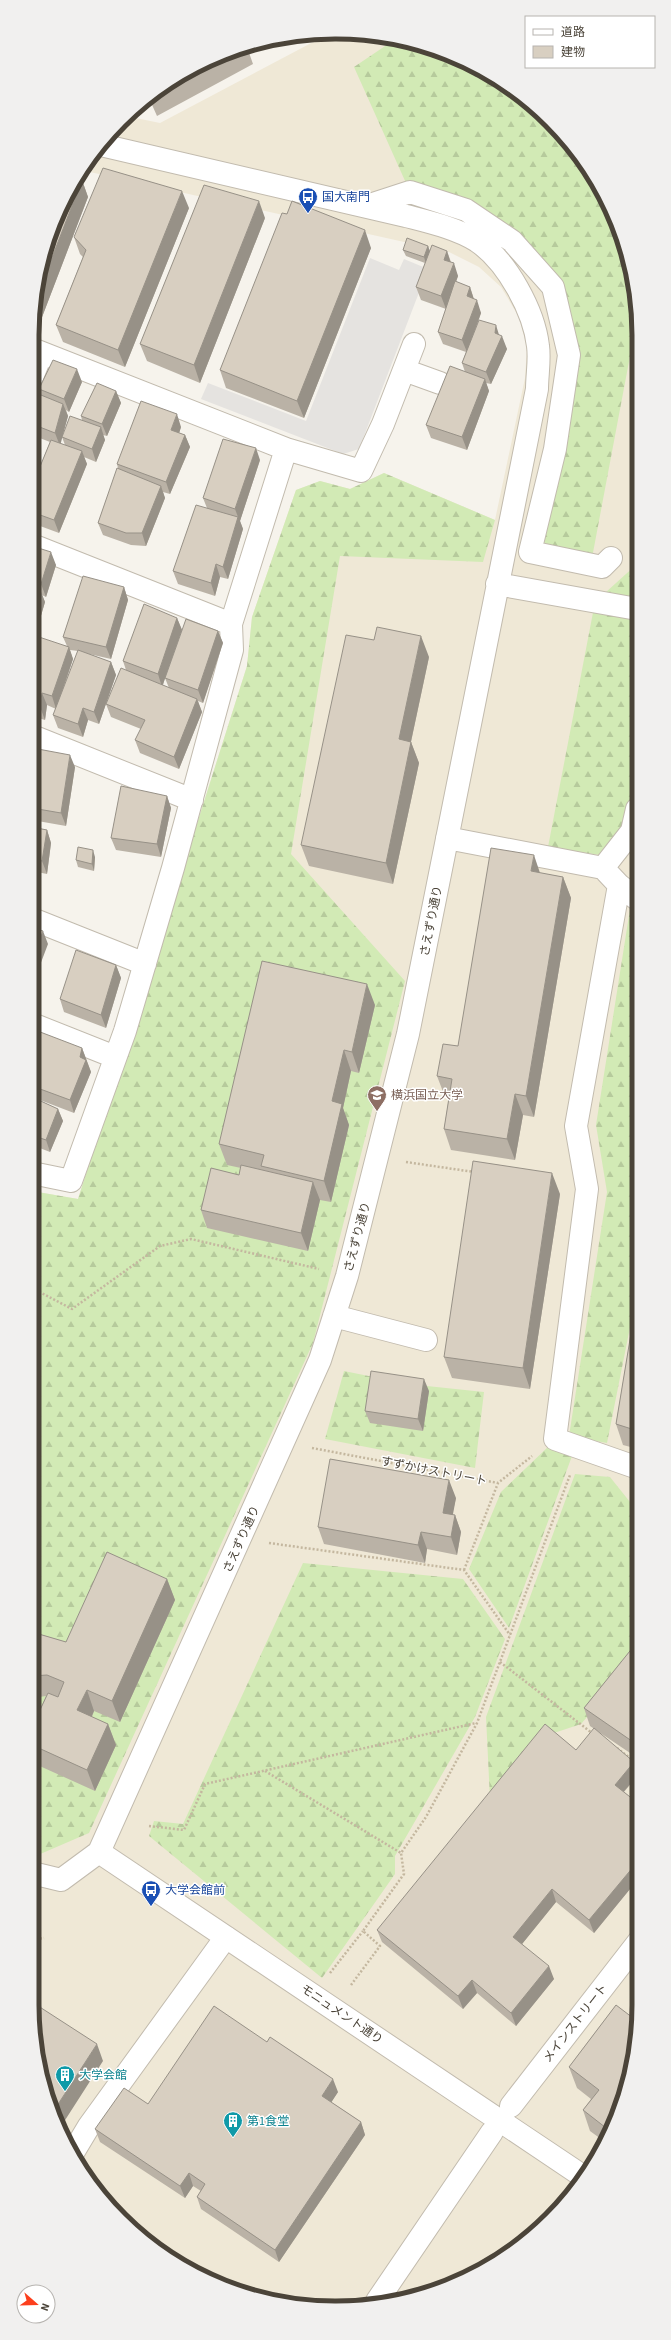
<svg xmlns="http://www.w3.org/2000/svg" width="671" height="2340" font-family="'Source Sans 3','Noto Sans JP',sans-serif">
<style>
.education{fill:#efe8d6}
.forest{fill:url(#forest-firs)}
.parking{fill:#e5e3e0}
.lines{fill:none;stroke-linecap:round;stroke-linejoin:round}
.minor-casing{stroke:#c2bbae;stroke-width:24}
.path{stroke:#c4b79f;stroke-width:2.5;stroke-dasharray:2 2;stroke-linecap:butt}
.minor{stroke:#fff;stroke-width:22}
.wall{fill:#bab2a6;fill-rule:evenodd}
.shaded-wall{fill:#979187}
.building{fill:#d8cfc1;stroke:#979187}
.labels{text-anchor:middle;stroke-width:3;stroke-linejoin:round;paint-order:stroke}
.transit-label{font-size:12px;fill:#164399;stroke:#fff;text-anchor:start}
.street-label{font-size:12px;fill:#4b4439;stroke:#fff}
.education-label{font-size:12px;fill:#785e54;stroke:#fff;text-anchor:start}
.culture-label{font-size:12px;fill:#0d838f;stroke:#fff;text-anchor:start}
.rim{fill:none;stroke:#4b4439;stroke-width:5}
</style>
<defs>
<pattern id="forest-firs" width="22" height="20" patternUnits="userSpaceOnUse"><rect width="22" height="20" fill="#d2eab5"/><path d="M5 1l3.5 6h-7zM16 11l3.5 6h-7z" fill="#b6ca9c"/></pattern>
</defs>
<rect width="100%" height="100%" fill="#f6f3ec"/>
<path class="education" d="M332,32l62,6 76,25 80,58 58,80 28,95 3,1708 -6,59 -17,57 -28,53 -68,72 -50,32 -56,21 -99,9 -58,-9 -56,-21 -50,-32 -44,-40 -52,-85 -23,-116v-813l46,8 169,-533 5,-49 44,-127 24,-9 30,8 34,-16 111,47 30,-142 2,-31 -8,-30 -18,-30 -22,-20 -30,-15 -368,-82 45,-54 34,7z"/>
<path class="forest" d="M397,38l73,25 80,58 58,80 28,95v39h-2l-42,223 -55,-12 32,-191 -16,-68 -41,-47 -102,-48 -56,-125z
M384,473l111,47 -12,42 -143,-6 -49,298 114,127 -92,362 -224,490 -51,22 -6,-2v-662l46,8 169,-533 5,-49 44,-127 24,-9 30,8z
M637,564v245l-11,50 -78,-12 47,-245z
M630,909l7,6 1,372 -31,156 -38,-7 38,-244 -11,-67z
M344,1371l64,13 76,8 -9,76 -150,-29z
M550,1445l22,11 -63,172 -40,-59 32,-77z
M575,1474l35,3 28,35v146l-57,66 -33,11 -58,64 -4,-82z
M303,1563l160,16 42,60 -30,78 -80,139v18l-73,104 -173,-142 5,-15 29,3z"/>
<path class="parking" d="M370,258l29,12 5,-11 24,10 -69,180 -16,5 -142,-55 7,-16 98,38z"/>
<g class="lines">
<defs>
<path id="minor" d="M367,206l43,-14 56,18 46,31 41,46 16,68 -14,94 -25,103 72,15 9,-9
M32,349l254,100 -55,175 1,26 -59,218 -48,163 -54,150 -39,-8
M404,370l36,13
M32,377l10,-24
M286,449l75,22 22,-47 31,-80
M32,545l199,79
M497,584l140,25
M32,736l160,64
M447,838l156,30 16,17 18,14
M603,868l29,-37 5,-22
M619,885l-43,241 11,63 -32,250 83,29
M32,919l113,45
M32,1024l83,33
M334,1316l92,24
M99,1852l485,325
M32,1873l29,7 38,-28 221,-492 27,-84 61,-242 129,-645c0,-14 3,-29 1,-43 -4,-35 -31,-85 -61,-105 -21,-13 -48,-19 -71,-25l-305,-71
M511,2106l128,-165
M74,2151l15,-25 137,-189
M377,2301l115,-169"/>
</defs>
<use href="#minor" class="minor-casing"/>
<path class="path" d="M406,1162l68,10
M32,1288l40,21 88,-63 31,-7 128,30
M312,1448l186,35 34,-27
M269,1543l195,27 46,65
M464,1570l34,-87
M500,1662l92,71
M617,1748l22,17
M265,1771l136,82
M149,1826l35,4 21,-46 271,-61
M32,1940l12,-2
M32,1954l4,15 -4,5
M330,1973l33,-42
M351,1985l29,-39 -17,-15 41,-57 -3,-21 25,-36 51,-94 93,-248"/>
<use href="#minor" class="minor"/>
</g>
<path class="wall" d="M247,47l6,17 -96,52 -8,-18 18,-15 52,-28z
M82,180l6,17 -49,128 -6,-2 5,-46z
M189,208l-64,159 -62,-25 -7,-17 27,-68 -3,-3 -6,-17z
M287,214l84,34 -67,170 -78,-30 -6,-18z
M265,218l-65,165 -53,-22 -7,-17z
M428,246l2,5h17l4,11 7,14 -2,6 14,5 4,12 7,14 -7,21 25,1 8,14 -16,35 -5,-1 3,8 -22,59 -36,-12 -5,-13 39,-53 -3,-9 4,-11 -23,-8 -5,-12 8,-23 -25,-9 -5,-13 9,-24 -19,-7 -3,-6z
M82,382l-13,30 -3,-2 2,6 -8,27 5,2 -3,-8 20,-17 -1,-4 35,-25 5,12 -14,33 -4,-1 2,5 -9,22 -12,-5 3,7 -28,69 -27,-10v-37l18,-44 -18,-7v-30l9,-10 -2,-6z
M181,427l-2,6 6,2 5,12 -20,47 -7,-2 2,6 -19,48 -15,-1 -28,-10 -5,-12 20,-55 -1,-4z
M260,460l-20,61 3,8 -15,50 -8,-2 -5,19 -37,-12 -5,-13 34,-63 -4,-10z
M32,546l24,19 -10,32 -4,-2 3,7 -10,34 -2,-1 2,5 32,6 -4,-9 61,-50 4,13 -17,59 -22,-5 22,8 5,13 -17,49 -11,-4 -5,17 -25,-9 -5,-13 3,-6 -9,-4 -2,15 -13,-4zM70,650l8,1 -16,42 11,-34z
M177,618l5,12 -16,46 52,-45 5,12 -20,60 -5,-2 4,11 -23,57 -39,-16 -5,-13 6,-11 -30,-12 -5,-13 20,-34 -3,-9zM165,678l4,10 -6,-3z
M429,657l-18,85 8,21 -26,121 -84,-18 -8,-21z
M32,756l6,1 37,10 -9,59 -34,-6z
M167,796l4,12 -10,49 -45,-7 -5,-12z
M32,827l15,3 4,13 -4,31 -10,-2 -5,6z
M95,857l-1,14 -16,-4 -2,-7z
M540,873l23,4 8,21 -37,219 -11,-2 -8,45 -64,-10 -7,-21 5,-32h-4l-8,-21 21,-30z
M116,965l5,13 -15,50 -42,-16 -4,-13z
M375,1005l-16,68 -8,-2 -8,37 6,17 -18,77 -11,-2 -12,51 -101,-23 -6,-18 38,-35 2,-7 -14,-3 -8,-21z
M32,1038l50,10 9,24 -17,41 -42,-16z
M32,1097l26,12 5,12 -13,31 -18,-7z
M560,1194l-30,195 -78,-11 -8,-21z
M638,1291v158l-15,-4 -7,-21z
M429,1391l-6,40 -53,-8 -5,-12z
M456,1498l-4,17h3l6,17 -4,23 -30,-6 -2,14 -101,-19 -6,-17z
M167,1579l8,21 -55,122 -26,-11 -2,6 16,7 8,21 -21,46 -62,-28 -1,-3v-33l14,-31 -14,2v-66l34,10z
M638,1641l1,118 -49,-33 -6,-18z
M576,1750l58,12 5,12 -15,18 15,12v74l-45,55 -38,-31 -34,42 32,35 -38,47 -39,-33 -14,16 -81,-67 -5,-12z
M616,2005v115l-11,22 -15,-11 -7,-21 8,-11 -14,-11 -8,-21z
M338,2092l-7,10 30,20 4,13 -86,127 -78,-53 -4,-12 4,-6 -8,-5 -8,12 -85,-56 -5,-13 53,-25z"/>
<path class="shaded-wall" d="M82,180l6,17 -49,128 -5,-12 2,-14z
M182,191l7,17 -64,159 -7,-17z
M259,201l6,17 -65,165 -6,-18z
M365,230l6,18 -67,170 -7,-17z
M428,246l2,6 -4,12 -2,-7z
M447,251l4,13 -7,-4z
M454,263l4,13 -12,33 -5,-13z
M470,287l4,13 -7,-4z
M477,300l4,13 -14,39 -5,-12z
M496,325l4,13 2,-2 5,13 -16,35 -5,-12z
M77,369l5,13 -13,30 -5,-13z
M485,379l4,12 -22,59 -5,-13z
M116,391l5,12 -14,33 -5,-12z
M63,404l5,12 -8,30 -5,-13z
M177,414l4,13 -5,16 -5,-13z
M101,427l4,13 -9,22 -4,-13z
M185,435l5,12 -20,47 -4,-12z
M256,448l4,12 -20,61 3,8 -15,50 -5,-12 15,-50 -3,-8z
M82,451l5,13 -28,69 -5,-13z
M161,486l4,12 -19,48 -4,-13z
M51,552l5,13 -10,32 -5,-13z
M216,564l4,13 -5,19 -4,-13z
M124,587l4,13 -17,59 -5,-12z
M40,589l5,13 -10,34 -3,-8v-11z
M177,618l5,12 -20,57 -4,-13z
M32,631l4,10 -4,12z
M218,631l5,12 -20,60 -5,-13z
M421,636l8,21 -22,103 -8,-21z
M69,647l4,12 -17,50 -4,-13z
M111,662l5,13 -17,49 -5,-12z
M42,693l5,12 -2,15 -5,-13z
M197,699l5,13 -23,57 -5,-12z
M83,708l5,12 -5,17 -5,-13z
M411,742l8,21 -26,121 -7,-21z
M70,755l5,12 -9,59 -5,-13z
M167,796l4,12 -10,49 -4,-13z
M47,830l4,13 -4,31 -5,-13z
M93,850l2,7 -1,14 -2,-7z
M534,855l7,21 -10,-5z
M32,859l5,13 -5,6z
M563,877l8,21 -37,219 -8,-21z
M43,931l5,13 -14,37 -2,-6v-14z
M116,965l5,13 -15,50 -5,-13z
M367,984l8,21 -16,68 -7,-21z
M82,1048l9,24 -17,41 -4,-13z
M344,1050l7,21 -8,37 6,17 -18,77 -7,-21 8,-80z
M515,1094l8,21 -8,45 -8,-21z
M58,1109l5,12 -13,31 -4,-12z
M552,1173l8,21 -30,195 -7,-21z
M313,1182l7,18 -12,51 -7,-18z
M424,1379l5,12 -6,40 -5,-12z
M449,1480l7,18 -6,32 -7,-17z
M455,1515l6,17 -4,23 -6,-18z
M421,1532l6,17 -2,14 -7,-18z
M167,1579l8,21 -55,122 -8,-21z
M87,1690l7,21 -9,20 -8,-21z
M108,1724l8,21 -21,46 -8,-21z
M634,1762l5,12 -20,23 -4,-12z
M639,1860v18l-45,55 -5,-13z
M552,1889l4,13 -38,47 -5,-12z
M549,1966l5,13 -38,47 -5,-13z
M472,1980l5,13 -14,16 -5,-13z
M97,2044l6,17 -43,67 -5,-8 -2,-8z
M333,2079l5,13 -11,17 -5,-13z
M361,2122l4,13 -86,127 -4,-12z
M189,2173l4,13 -8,12 -5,-12z"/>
<path class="building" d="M245,47l-94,51 -1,-1 17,-14 52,-28z
M103,168l79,23 -64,159 -62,-25 30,-75 -12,-13z
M77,178l5,2 -46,119 2,-22 17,-57z
M204,185l55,16 -65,164 -54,-21z
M292,201l73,29 -68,171 -77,-31 62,-157 5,1z
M407,238l21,8 -4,11 -21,-7z
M432,245l15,6 -3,9 10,3 -13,33 -25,-9z
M455,281l15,6 -3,9 10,4 -15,40 -24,-8z
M479,320l17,5 -1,8 7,3 -16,36 -24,-9z
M53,360l24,9 -13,30 -25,-10z
M450,366l35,13 -23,58 -36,-12z
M97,383l19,8 -14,33 -21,-8z
M36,393l27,11 -8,29 -23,-9v-19z
M141,401l36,13 -6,16 14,5 -19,47 -49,-18z
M70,416l31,11 -9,22 -30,-12z
M223,439l33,9 -21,61 -32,-11z
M51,440l31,11 -28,69 -22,-8v-26z
M117,468l44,18 -19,47h-16l-28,-10z
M196,505l42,12 -15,50 -7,-3 -5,19 -38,-12z
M32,546l19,6 -10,32 -9,-4z
M83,576l41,11 -18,60 -43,-10z
M32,586l8,3 -8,28z
M144,604l33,14 -19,56 -35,-13z
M186,619l32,12 -20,59 -33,-12z
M377,627l44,9 -22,103 12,3 -25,121 -85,-18 45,-210 28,5z
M36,636l33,11 -17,49 -10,-3 -2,14 -8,-2v-51z
M78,650l33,12 -17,50 -11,-4 -5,16 -25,-9z
M121,668l76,31 -23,58 -39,-17 10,-20 -39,-16z
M38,749l32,6 -9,58 -29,-5v-52l6,1z
M121,786l46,10 -10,48 -46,-6z
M32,827l15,3 -5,31 -10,-2z
M78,847l15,3 -1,14 -16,-4z
M491,848l43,7 -3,16 32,6 -37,219 -11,-2 -8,45 -63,-10 8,-50 -15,-3 6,-32 15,2z
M32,927l11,4 -11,30z
M76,950l40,15 -15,50 -41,-16z
M262,961l105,23 -15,68 -8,-2 -12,51 10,3 -18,77 -63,-15 3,-11 -45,-11z
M35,1030l47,18 -2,9 6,3 -16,40 -38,-14v-48z
M32,1097l26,12 -12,31 -14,-5z
M473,1161l79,12 -29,195 -79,-11z
M241,1165l72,17 -12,51 -100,-23 10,-42 28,7z
M638,1291v140l-22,-7z
M371,1371l53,8 -6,40 -53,-8z
M330,1459l119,21 -6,33 12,2 -4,22 -30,-5 -3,13 -100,-18z
M107,1552l60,27 -55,122 -25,-11 -10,20 31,14 -21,46 -55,-25v-18l16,-34 10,4 6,-15 -17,-7 -15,1v-44l34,10z
M638,1641l1,105 -55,-38z
M545,1724l31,26 18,-22 40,34 -19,23 24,19v56l-50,60 -37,-31 -39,48 36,29 -38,47 -39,-33 -14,16 -81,-66z
M32,2002l65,42 -44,68 -15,-49z
M616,2005l21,16 -4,42 -17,57 -6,11 -27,-21 16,-20 -30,-23z
M214,2006l53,36 3,-5 63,42 -11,17 39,26 -86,128 -78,-53 8,-13 -16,-11 -9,13 -85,-57 29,-41 24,16z"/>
<defs>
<symbol id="bus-pin" viewBox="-11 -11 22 30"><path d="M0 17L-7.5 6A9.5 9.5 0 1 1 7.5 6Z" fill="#1a4fb4" stroke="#fff"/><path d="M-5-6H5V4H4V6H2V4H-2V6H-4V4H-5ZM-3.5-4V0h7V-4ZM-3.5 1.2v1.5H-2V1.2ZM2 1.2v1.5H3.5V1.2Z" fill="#fff"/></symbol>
<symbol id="university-pin" viewBox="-11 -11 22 30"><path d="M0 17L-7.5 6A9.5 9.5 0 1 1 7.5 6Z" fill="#8d6e63" stroke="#fff"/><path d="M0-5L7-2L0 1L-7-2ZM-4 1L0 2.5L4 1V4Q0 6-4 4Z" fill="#fff"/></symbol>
<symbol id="building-pin" viewBox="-11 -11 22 30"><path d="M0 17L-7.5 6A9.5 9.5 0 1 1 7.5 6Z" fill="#0f9aa8" stroke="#fff"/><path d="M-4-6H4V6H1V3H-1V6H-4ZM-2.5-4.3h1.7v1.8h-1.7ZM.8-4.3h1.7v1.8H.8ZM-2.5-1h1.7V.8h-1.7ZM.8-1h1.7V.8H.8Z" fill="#fff"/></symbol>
</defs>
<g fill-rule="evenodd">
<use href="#bus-pin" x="297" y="186" width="22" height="30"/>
<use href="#university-pin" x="366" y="1084" width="22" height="30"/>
<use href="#bus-pin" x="140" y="1879" width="22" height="30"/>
<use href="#building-pin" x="54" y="2064" width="22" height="30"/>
<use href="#building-pin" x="222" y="2110" width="22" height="30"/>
</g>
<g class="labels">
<g class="transit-label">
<text x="322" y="201">国大南門</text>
<text x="165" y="1894">大学会館前</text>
</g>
<g class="street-label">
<text transform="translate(431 921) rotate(-79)" y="4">さえずり通り</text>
<text transform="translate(357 1237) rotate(-75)" y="4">さえずり通り</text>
<text transform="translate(434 1471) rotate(11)" y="4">すずかけストリート</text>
<text transform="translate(241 1539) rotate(-66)" y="4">さえずり通り</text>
<text transform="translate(342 2014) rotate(34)" y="4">モニュメント通り</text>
<text transform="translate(575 2023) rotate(-52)" y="4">メインストリート</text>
</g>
<g class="education-label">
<text x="391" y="1099">横浜国立大学</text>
</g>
<g class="culture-label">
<text x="79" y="2079">大学会館</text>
<text x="247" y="2125">第1食堂</text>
</g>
</g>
<path d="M0 0H671V2340H0ZM335 39H336A296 296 0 0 1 632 335V2005A296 296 0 0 1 336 2301H335A296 296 0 0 1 39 2005V335A296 296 0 0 1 335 39Z" fill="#f1f0ef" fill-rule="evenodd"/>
<path class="rim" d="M335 39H336A296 296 0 0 1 632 335V2005A296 296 0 0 1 336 2301H335A296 296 0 0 1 39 2005V335A296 296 0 0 1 335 39Z"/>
<rect x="525" y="16" width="130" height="52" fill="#ffffff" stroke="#b7b4b0"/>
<rect x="533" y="29" width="20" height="6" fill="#ffffff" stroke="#b7b4b0"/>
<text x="561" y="36" font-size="12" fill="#4b4439">道路</text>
<rect x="533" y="46" width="20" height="12" fill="#d8cfc1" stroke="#b7b4b0"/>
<text x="561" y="56" font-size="12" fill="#4b4439">建物</text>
<g transform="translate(36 2304) rotate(110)"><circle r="19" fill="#ffffff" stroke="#b7b4b0"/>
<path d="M0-3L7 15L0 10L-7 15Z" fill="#fc3f1d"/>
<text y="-6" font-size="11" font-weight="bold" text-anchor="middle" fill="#4b4439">N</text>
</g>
</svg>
